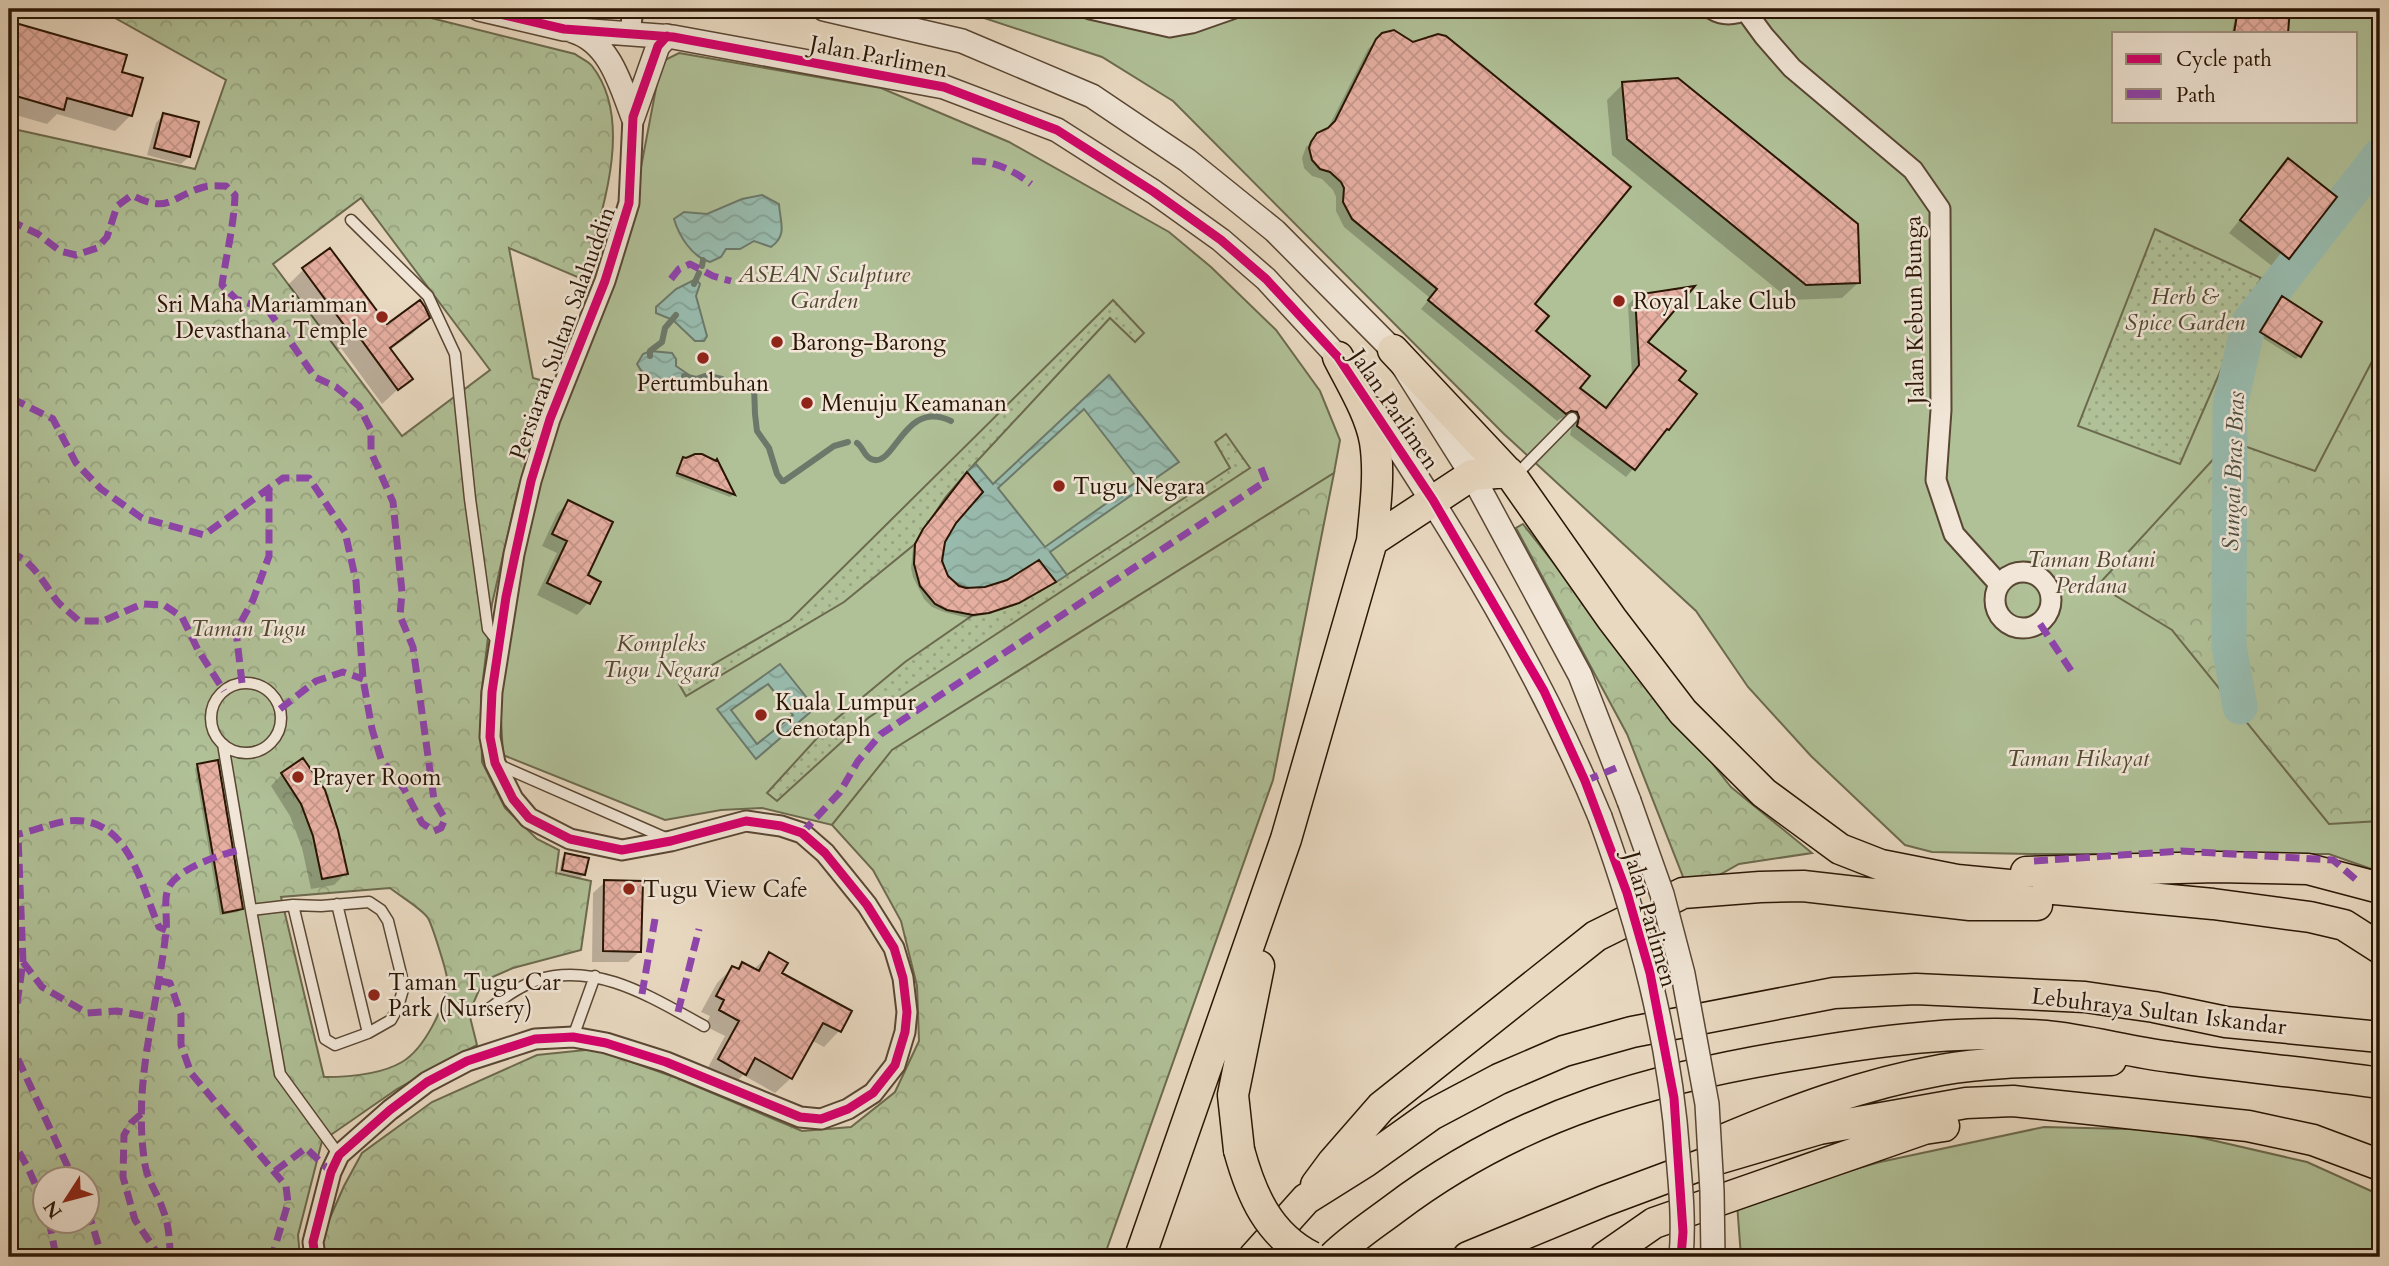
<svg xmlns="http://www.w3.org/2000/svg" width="2389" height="1266" font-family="Cardo,serif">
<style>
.green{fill:#b0c097;stroke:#6c6a4e;stroke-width:2;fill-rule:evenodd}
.forest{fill:url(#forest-crowns);stroke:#6c6a4e;stroke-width:2;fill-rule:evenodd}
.garden{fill:url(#garden-dots);stroke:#6c6a4e;stroke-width:2}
.water{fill:url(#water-waves);stroke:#6c796a;stroke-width:2;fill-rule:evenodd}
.shadow{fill:#0003}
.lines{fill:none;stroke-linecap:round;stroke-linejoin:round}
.stream{stroke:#6c796a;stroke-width:6}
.river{stroke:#98bbae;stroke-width:35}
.building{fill:url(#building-cross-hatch);stroke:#291504;stroke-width:2}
.service-casing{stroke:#594633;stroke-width:13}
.minor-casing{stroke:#594633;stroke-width:23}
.tertiary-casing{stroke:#594633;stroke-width:26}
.primary-casing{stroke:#291504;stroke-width:33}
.service{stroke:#f1e6d7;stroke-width:10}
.minor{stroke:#f1e6d7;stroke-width:19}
.tertiary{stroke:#f1e6d7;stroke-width:23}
.primary{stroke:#e9d9c1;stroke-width:30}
.tertiary-bridge-casing{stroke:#594633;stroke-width:26;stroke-linecap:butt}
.primary-bridge-casing{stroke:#291504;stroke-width:33;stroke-linecap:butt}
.tertiary-bridge{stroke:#f1e6d7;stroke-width:23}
.primary-bridge{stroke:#e9d9c1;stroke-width:30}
.quiet{stroke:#8e44ad;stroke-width:7;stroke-dasharray:14 7;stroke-linecap:butt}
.cycleway-casing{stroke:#f1e6d7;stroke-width:13}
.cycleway{stroke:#d6006c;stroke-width:9}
.poi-dot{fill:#8f2418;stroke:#f1e6d7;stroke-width:2.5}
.labels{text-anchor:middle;stroke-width:5;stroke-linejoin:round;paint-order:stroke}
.street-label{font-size:23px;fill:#291504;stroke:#f1e6d7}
.park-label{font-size:23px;font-style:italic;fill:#524830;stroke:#f1e6d7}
.poi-label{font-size:23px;fill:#291504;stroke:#f1e6d7;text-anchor:start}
.water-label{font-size:24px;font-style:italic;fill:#504f40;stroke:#f1e6d7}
</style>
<defs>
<pattern id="forest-crowns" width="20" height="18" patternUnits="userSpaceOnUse" patternTransform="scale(1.75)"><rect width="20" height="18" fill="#b0c097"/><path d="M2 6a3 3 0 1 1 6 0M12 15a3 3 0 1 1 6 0" fill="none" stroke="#97a480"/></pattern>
<pattern id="garden-dots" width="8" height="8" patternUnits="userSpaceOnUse" patternTransform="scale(1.75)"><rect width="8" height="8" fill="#b0c097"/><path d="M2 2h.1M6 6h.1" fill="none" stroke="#97a480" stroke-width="1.8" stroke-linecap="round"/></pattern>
<pattern id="water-waves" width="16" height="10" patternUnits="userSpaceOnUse" patternTransform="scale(1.75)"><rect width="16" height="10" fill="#98bbae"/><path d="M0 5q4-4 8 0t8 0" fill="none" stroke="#83a094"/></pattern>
<pattern id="building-cross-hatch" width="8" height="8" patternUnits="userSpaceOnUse" patternTransform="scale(1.75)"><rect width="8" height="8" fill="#e6afa2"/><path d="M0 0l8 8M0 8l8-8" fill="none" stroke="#c5968a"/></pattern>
</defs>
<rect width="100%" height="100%" fill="#e9d9c1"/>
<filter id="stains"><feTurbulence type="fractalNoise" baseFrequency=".00286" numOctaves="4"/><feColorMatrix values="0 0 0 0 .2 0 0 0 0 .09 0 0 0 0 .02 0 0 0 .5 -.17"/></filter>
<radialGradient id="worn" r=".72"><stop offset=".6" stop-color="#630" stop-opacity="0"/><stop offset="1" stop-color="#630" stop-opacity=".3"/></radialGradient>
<path class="green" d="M957,9h1423v863l-51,-18h-298l-99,-2 -27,-7 -94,-89 -63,-69 -52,-76 -193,-178 -330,-332 -71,-44zM2114,33h242v88h-242z
M679,53l202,35 128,54 160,90 42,35 65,63 44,61 20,49 -6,33 -441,277 -61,75 -70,-17 -41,2 -56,10 -162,-65 -3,-53 21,-145 31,-125 82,-228 27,-142z
M2044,1127l124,3 139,32 73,33v62h-639l-4,-54 143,-41z"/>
<path class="forest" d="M99,9h296l180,45c5,4 13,7 17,12 44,56 8,152 -10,213l-73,-31 24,130 18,5 -33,107 -26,114 -11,92 1,66 23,46 32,31 22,11 -3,23 35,8 -10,69 -68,18 -30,13 -14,32 8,32 -80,44 -75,52 -24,94 2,22h-291v-1129l186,41 31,-89zM361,198l129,172 -88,66 -129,-172zM390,888c10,8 32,21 38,30 4,7 19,54 19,61 0,26 -23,70 -45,83 -22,13 -53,15 -78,15l-43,-180zM46,1178h42v42h-42z
M2380,346v305l-6,41 6,18v111l-51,3 -157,-194 -74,-45 132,-144 85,30z
M1334,473l-61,307 -169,477h-780l-3,-19 23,-52 18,-33 70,-51 105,-47 58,-6 82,29 125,53 49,-4 44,-35 24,-51 -2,-55 -16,-65 -28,-51 -41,-45 60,-75z
M1523,524l208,263 81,66 -73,11 -50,28 -62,-158 -111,-206z"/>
<path class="garden" d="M2155,229l106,49 -81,186 -102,-38z
M1113,300l31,33 -9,9 -25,-24 -143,154 -22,26 -30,46 -71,58 -158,94 -7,-12 111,-64z
M1226,434l24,34 -382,250 -91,83 -10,-8 62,-68 76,-63 68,-47 31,-7 52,-26 174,-114 -15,-26z"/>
<path class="water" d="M762,195l17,9c1,18 9,31 -8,43l-17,-6 -14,8h-14l-5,8 -11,5c-18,-5 -31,-26 -36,-43l10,-7 23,2 35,-15z
M696,279l4,5 -4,12 11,40 -3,5h-9l-22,-21 -17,-7v-6l20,-18z
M650,351l22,2 4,6v7l13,9 -1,5c-17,10 -43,1 -51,-16l6,-10z
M1109,375l70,87 -129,90 17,23 -11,7 -17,-22c-23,16 -62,43 -88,19 -9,-9 -11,-23 -7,-35 7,-20 25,-36 39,-52l-16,-20 9,-8 17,20zM1084,409l55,71 -94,67 -47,-59z
M780,664l35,44 -59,51 -39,-50zM768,684l25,31 -36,29 -26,-34z"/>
<path class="shadow" d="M2242,9h53l-8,6 -1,18h-54l3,-17z
M13,24l107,49 21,6 -11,37 -15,15 -58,-17 -10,10 -38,-11v-86z
M1383,35l149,269 1,28 45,57 27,20 27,-34 -4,-70 8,-9 9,46 31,38 -8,49 -42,48 -56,-42 2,-9 -3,-6 -8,-2 -4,3 -136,-112 9,-11 -86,-71 -8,-16v-14l-3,-7 -11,-11 -10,-3 -8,-8 -2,-10 4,-11 21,-17 41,-81z
M1623,84l235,199 -16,15 -52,2 -178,-145 -5,-55z
M163,115l26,42 -8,7 -34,-9 9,-32z
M2288,161l47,36 -59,72 -47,-36z
M303,270l83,57 42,-9 -16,16 -22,16 20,28 -28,26 -41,-56 -4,3 -49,-66z
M2279,302l20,54 -3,3 -38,-24z
M684,458l32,4 17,33 -3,2 -55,-21z
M966,474l-12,48 -11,19 -3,20 11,22 15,7 84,-5 -36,20 -30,10 -16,3 -24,-6 -12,-5 -8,-8 -11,-22 -2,-9 2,-20 29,-45z
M568,502l17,74 14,6 -11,21 -11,12 -40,-20 20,-42 -15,-7 15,-32z
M198,765l43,144 -3,3 -18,3 -25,-146z
M282,774l64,99 -12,12 -23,4 -9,-41 -12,-32 -19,-30z
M566,855l18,20 -4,3 -21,-5 3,-15z
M605,882l35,69 -12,11h-36l1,-69z
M769,955l11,18 70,39 -11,19 -15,16 -13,-7 -20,38 -16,15 -32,-18 -14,14 -25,-14 21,-39 -20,-10 5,-10 -9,-4 16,-29 15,-15 5,2 6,-5 10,5z"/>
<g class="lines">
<path class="stream" d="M702,266l1,-6
M694,284l5,-11
M650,356v-5l12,-9 3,-14 11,-13
M684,376l12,3 9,-3
M713,377l9,2 6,6h6l6,-4 12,2 2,3 1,28 2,17 12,17 8,26 5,7
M857,443c6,4 7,13 14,16 24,11 32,-61 80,-38
M784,481l50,-35 14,-4"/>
<path class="river" d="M2240,707l-11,-61 1,-241 19,-83 131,-167"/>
</g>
<path class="building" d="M2238,9h52l-2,24h-54z
M12,22l115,33 -5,17 21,6 -11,38 -65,-18 -3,12 -55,-16v-61z
M1394,30l19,12 25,-8 8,2 185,151 -96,117 14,12 -13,15 54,45 -10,12 26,20 33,-43 -4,-70 60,-9 -47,56 38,29 -7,9 18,14 -28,36 -2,-1 -32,41 -58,-44 2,-9 -2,-5 -6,-1 -5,3 -138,-114 9,-11 -85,-70 -9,-17 1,-14 -3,-6 -11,-10 -10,-3 -8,-9 -3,-12 2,-6 6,-9 11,-5 7,-7 41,-82 6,-6z
M1678,78l180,146 2,59 -54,2 -179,-146 -5,-57z
M163,113l36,9 -9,35 -36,-9z
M2288,158l49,39 -48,62 -49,-39z
M330,248l57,76 33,-24 5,7 5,11 -40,30 23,31 -15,11 -41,-56 -4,3 -51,-69z
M2282,296l40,26 -21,35 -41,-25z
M695,454h7l14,7 1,-2 18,36 -58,-22 6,-16 3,1z
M967,472l16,20 -27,31 -11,19 -3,19 6,15 11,10 7,2 19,-1 22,-7 32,-20 17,22 -37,21 -30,10 -16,2 -26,-5 -12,-6 -15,-18 -6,-22 1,-20 8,-15z
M568,500l45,22 -25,53 13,7 -11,22 -43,-21 20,-42 -15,-7z
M303,758l22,32 13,40 10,44 -26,5 -9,-43 -12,-32 -20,-31z
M218,760l25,149 -20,4 -26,-149z
M565,853l24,5 -4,17 -23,-5z
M604,880l39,1 -2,71 -38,-1z
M769,952l19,11 -6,10 70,38 -11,21 -18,-9 -31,56 -37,-21 -9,17 -28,-16 21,-38 -20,-11 5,-10 -8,-4 16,-30 7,3 3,-7 17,9z"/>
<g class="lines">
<defs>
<path id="service" d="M351,220l77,76 27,58 15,145 18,130 11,14
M1516,475l56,-57
M211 718a35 35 0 1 1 70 0a35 35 0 1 1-70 0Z
M223,744l28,166
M499,765l169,74
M337,904l31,129
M293,905l32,134 10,6 33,-12 23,-13 7,-13 6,-21 -16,-65 -7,-11 -12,-8 -48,4 -28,-1 -42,5 29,164 59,81
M490,1008c15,-11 30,-22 47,-28 60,-19 117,19 167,46
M573,1037l22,-61"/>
<path id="minor" d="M1090,9l80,18 22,-4 40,-14
M1712,9c11,7 23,6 35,0
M1745,10l19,26 28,32 121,102 27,39 1,201 -5,70 18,54 45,50
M630,33l3,-24
M1995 600a28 28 0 1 1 56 0a28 28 0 1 1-56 0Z
M315,1257l-2,-15 18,-70 8,-17 51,-45 37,-28 40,-21 68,-22 38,-2 33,6 60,19 134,55 21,2 27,-10 25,-16 22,-28 10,-33 2,-20 -4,-34 -9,-30 -27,-43 -42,-52 -23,-20 -21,-7 -35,-5 -75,20 -49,9 -52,-11 -41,-21 -16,-19 -18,-36 -5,-26 2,-45 22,-138 17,-73 19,-62 55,-138 24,-78 4,-86"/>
<path id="tertiary" d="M479,9l85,20 109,8 271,50 113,43 97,62 67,48 45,39 72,78 9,14
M824,9l138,32 130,55 95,64 88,71 118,119 79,125 108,200 49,126
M573,31c37,11 48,55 60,86
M633,117l25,-71 9,-10
M1372,408c86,130 168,264 228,409"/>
<path id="primary" d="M1393,350l120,128 99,141 71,93 81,81 76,56 41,16 76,15 256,24 97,13 34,8 36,23
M1372,541l100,-66 36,-3
M2026,872l191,-5 91,2 72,19
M1718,1142c73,-31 145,-58 223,-72 56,-10 114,-8 170,-10
M1239,1150l-6,-55 26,-129
M1316,1185l17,-23 48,-55 215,-171 87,-43 77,-6 43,-1 167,19h67
M1140,1257l146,-418 86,-298c3,-32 8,-67 3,-99 -5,-29 -24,-59 -37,-85
M1254,1257l52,-58 59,-37 66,-47 68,-36 65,-28 68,-19 202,-39 82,-4 169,8 69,10 72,15 154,15
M1333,1257c18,-18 41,-33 61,-48 128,-97 264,-133 420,-157 77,-13 154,-22 232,-16 42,4 83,16 125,21 70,10 140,16 209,26
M1468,1257l136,-56 110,-41 105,-31 147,-26 47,-2 235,25 65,14 67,25
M1605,1257l49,-34 270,-94 20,-3"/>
</defs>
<use href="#service" class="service-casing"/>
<use href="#minor" class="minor-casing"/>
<use href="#tertiary" class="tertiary-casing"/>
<use href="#primary" class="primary-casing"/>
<use href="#service" class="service"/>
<use href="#minor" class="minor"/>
<use href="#tertiary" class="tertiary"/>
<use href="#primary" class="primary"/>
<defs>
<path id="tertiary-bridge" d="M1629,801l33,93 21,80 24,130 5,87 1,66
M1600,817c40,111 70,221 78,339 3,34 6,67 3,101"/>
<path id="primary-bridge" d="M1239,1150c12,44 29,85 73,107"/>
</defs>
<use href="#tertiary-bridge" class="tertiary-bridge-casing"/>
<use href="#primary-bridge" class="primary-bridge-casing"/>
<use href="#tertiary-bridge" class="tertiary-bridge"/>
<use href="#primary-bridge" class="primary-bridge"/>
<path class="quiet" d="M972,161c23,0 41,9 59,23
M9,227l8,-3 21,10 22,17 16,4 21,-7 10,-11 10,-31 15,-11c37,20 39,1 72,-8 7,-2 15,-1 22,-1l9,9c-1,31 -9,60 -13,90l14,14 32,11 47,67 21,10 23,19 12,24v22l22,50 9,90 -2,24 13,31 21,153 11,19 -4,9 -7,3 -12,-8 -18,-34 -23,-30 -9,-30 -9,-50 -7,-98 -11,-49 -36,-54h-26l-79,57 -62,-17 -41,-29 -25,-26 -23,-44 -44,-22
M671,279l8,-10 11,-5 23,12 18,5
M9,553c22,4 35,31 48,48 6,7 15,13 22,20h24l39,-17 22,1 18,12 16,33 26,41
M2040,624l34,51
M242,683l-6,-52 17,-31 16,-44v-69
M280,709l36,-28 27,-9 20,7
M1585,781l31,-13
M802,833l38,-41 18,-31 23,-27 385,-253 -7,-18
M9,836c20,-3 39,-12 58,-15 62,-7 73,63 92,106l7,3
M2034,861l147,-10 152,9 27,23
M23,962l19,25 45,26 30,-2 33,6
M160,981l10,2 11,32v30l10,28 95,113 2,17 -16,54
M642,994l13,-75
M678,1012l21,-83
M9,1040l64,138
M11,1045l12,-83 -5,-127
M141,1114l-10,9 -7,12 -1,42 12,43 25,37
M9,1134l19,34 18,40
M275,1171l31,-23 25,24
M88,1211l14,46
M49,1220l7,37
M170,1257c0,-16 -1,-32 -7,-47 -5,-16 -15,-28 -18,-45 -13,-82 12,-153 21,-233 2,-15 -4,-34 4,-47 12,-18 51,-31 71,-35"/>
<defs>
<path id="cycleway" d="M479,9l85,20 109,8 271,50 113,43 97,62 67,48 45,39 72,78 95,143 111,191 41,90 42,112 23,80 24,125 9,134 -2,25
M315,1257l-2,-15 18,-70 8,-17 51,-45 37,-28 40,-21 68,-22 38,-2 33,6 60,19 134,55 21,2 27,-10 25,-16 22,-28 10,-33 2,-20 -4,-34 -9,-30 -27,-43 -42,-52 -23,-20 -21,-7 -35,-5 -75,20 -49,9 -52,-11 -41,-21 -16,-19 -18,-36 -5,-26 2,-45 14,-95 25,-116 19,-62 55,-138 24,-78 4,-86 25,-71 9,-10"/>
</defs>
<use href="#cycleway" class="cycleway-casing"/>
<use href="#cycleway" class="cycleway"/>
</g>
<g class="poi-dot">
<circle cx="1619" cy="301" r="7"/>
<circle cx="382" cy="317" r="7"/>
<circle cx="777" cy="342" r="7"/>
<circle cx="703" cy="358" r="7"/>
<circle cx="807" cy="403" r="7"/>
<circle cx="1059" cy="486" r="7"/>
<circle cx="761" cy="715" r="7"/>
<circle cx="298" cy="777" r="7"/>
<circle cx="629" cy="889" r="7"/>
<circle cx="374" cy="995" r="7"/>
</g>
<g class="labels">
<g class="street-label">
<text transform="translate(879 56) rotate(11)" y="8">Jalan Parlimen</text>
<text transform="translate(1914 310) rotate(-91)" y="8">Jalan Kebun Bunga</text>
<text transform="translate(562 333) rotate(-70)" y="8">Persiaran Sultan Salahuddin</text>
<text transform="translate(1395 409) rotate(56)" y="8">Jalan Parlimen</text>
<text transform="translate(1651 919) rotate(74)" y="8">Jalan Parlimen</text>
<text transform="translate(2159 1011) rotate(7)" y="8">Lebuhraya Sultan Iskandar</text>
</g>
<g class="park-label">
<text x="824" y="282">ASEAN Sculpture<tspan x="824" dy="26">Garden</tspan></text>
<text x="2185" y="304">Herb &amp;<tspan x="2185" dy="26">Spice Garden</tspan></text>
<text x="2091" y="567">Taman Botani<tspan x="2091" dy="26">Perdana</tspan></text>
<text x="248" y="636">Taman Tugu</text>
<text x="661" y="651">Kompleks<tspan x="661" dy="26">Tugu Negara</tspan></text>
<text x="2078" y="766">Taman Hikayat</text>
</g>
<g class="poi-label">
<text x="1633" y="309">Royal Lake Club</text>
<text x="368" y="312" text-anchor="end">Sri Maha Mariamman<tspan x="368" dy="26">Devasthana Temple</tspan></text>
<text x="791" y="350">Barong-Barong</text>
<text x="703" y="391" text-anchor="middle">Pertumbuhan</text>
<text x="821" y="411">Menuju Keamanan</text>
<text x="1073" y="494">Tugu Negara</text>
<text x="775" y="710">Kuala Lumpur<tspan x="775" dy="26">Cenotaph</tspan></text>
<text x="312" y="785">Prayer Room</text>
<text x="643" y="897">Tugu View Cafe</text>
<text x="388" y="990">Taman Tugu Car<tspan x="388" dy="26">Park (Nursery)</tspan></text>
</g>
<g class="water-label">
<text transform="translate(2233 471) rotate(-88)" y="8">Sungai Bras Bras</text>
</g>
</g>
<rect width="2389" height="1266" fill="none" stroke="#e9d9c1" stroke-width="35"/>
<rect x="10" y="10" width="2368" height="1245" fill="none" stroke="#291504" stroke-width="3.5"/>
<rect x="18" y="18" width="2354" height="1231" fill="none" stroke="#291504" stroke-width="2"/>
<rect x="2112" y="32" width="245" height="91" fill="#f1e6d7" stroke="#a19283" stroke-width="2"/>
<rect x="2126" y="54" width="35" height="10" fill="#d6006c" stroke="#a19283" stroke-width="2"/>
<text x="2176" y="66" font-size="21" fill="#291504">Cycle path</text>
<rect x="2126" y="89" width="35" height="10" fill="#8e44ad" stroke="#a19283" stroke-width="2"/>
<text x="2176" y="102" font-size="21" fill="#291504">Path</text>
<g transform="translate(66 1200) rotate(234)"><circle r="33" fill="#f1e6d7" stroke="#a19283" stroke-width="2"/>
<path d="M0-5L12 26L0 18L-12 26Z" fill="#8f2418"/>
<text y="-10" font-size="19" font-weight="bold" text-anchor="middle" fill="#291504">N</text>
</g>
<rect width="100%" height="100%" filter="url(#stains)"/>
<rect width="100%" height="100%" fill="url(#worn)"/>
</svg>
